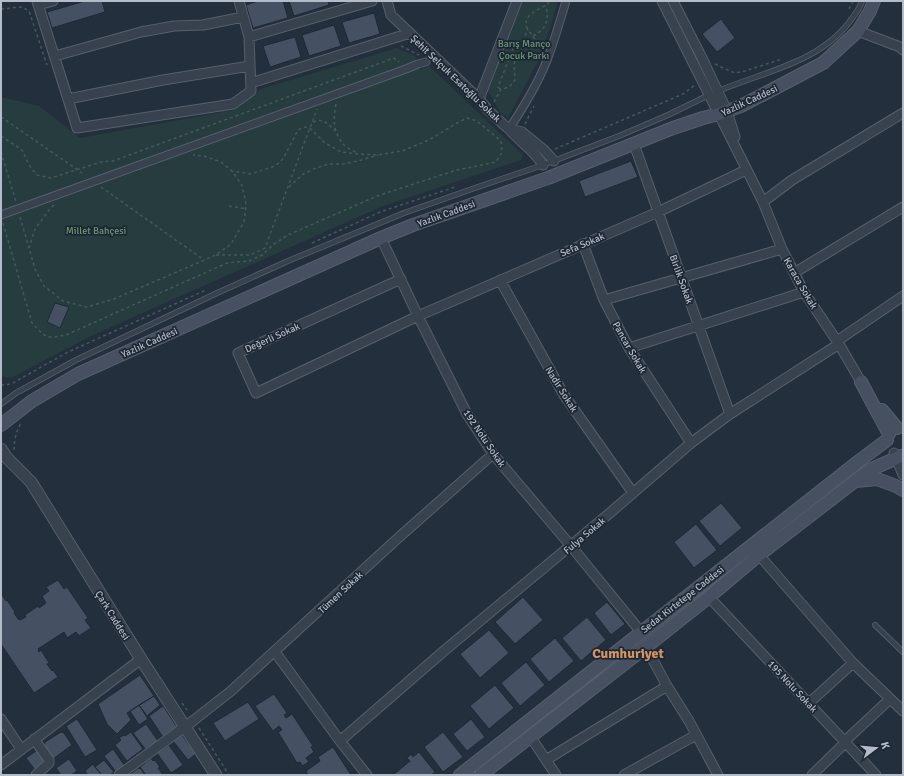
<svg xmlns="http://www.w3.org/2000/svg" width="904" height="776" font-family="Signika,sans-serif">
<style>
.green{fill:#263c3f}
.building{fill:#455162;stroke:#1f2835}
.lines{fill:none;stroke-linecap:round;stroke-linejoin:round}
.service-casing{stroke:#565f6c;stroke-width:6}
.pedestrian-casing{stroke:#565f6c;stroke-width:9}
.minor-casing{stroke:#565f6c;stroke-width:11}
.tertiary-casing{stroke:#565f6c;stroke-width:13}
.secondary-casing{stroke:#565f6c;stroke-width:14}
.path{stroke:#44595c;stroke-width:1.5;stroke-dasharray:3 3;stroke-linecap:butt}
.service{stroke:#38414e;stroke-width:4.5}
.pedestrian{stroke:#38414e;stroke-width:7}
.minor{stroke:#38414e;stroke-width:9}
.tertiary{stroke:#38414e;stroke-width:11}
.secondary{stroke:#465061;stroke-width:12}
.labels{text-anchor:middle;stroke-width:3.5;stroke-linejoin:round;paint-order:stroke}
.park-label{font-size:10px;fill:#6b9a76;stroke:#1d2633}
.street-label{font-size:10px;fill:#b4bcc9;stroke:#1d2633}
.district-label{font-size:14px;font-weight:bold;fill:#d59563;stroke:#1d2633}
</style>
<rect width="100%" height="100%" fill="#242f3e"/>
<path class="green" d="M523,1h35l-9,31 -13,33 -28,53 -8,-6 -12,-21z
M397,48l18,8 5,14 9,-4 94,89 -2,5 -138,46 -292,130 -80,42 -10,-2v-279l38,9 41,32 154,-28 27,-21z"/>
<path class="building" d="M85,1h17l3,11 -53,16 -5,-16z
M258,1h25l5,17 -35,10 -7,-23z
M289,1h39l1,4 -35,11z
M374,13l6,21 -31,9 -7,-21z
M721,19l14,19 -18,14 -15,-18z
M334,25l7,21 -32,10 -7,-21z
M295,37l6,20 -31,10 -7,-21z
M631,161l7,16 -53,20 -6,-16z
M55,303l14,4 -9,21 -13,-6z
M721,503l21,25 -22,18 -21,-25z
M696,524l21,26 -23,18 -20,-26z
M58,580l6,9 3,-2 21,31 -3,2 6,8 -12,8 -3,-4 -9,6 -3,-6 -26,17 1,3 2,-2 8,13 -2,1 5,7 1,-1 5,7 -24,16 -33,-49v-53l2,3 -1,1 4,6 1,-1 8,12 -1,1 4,6h1l1,1 6,-3 -1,-2 13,-9 1,2 7,-5 -4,-7 7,-5 -3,-4z
M523,597l20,23 -28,24 -20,-22z
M607,602l18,22 -14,11 -17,-22z
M587,617l19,23 -25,21 -19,-23z
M489,630l20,23 -29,25 -20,-24z
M555,638l19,23 -25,21 -19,-23z
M526,662l19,23 -25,21 -19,-23z
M140,675l14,21 -27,17 4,7 -14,14 -10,-10 -9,-20z
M495,685l19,23 -25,21 -19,-23z
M274,694l13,19 -3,2 2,3 6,-4 21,32 -2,1 3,5 -8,6 3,4 -7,4 -2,-4 -3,1 -19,-31 4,-2 -3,-4 -6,5 -18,-25z
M154,696l6,9 -13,11 -8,-11z
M248,702l11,17 -34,22 -12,-18z
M139,705l9,14 -9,6 -9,-14z
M163,706l14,21 -14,10 -14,-21z
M77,719l20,31 -12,7 -19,-31z
M471,719l14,18 -18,14 -14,-17z
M146,724l12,17 -12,9 -13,-17z
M61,732l3,1 8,12 -19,14 -9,-13 1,-4z
M131,732l12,17 -16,12 -12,-16 6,-5 -2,-2 5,-3 1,1z
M443,732l20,25 -20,15 -19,-25z
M182,735l14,19 -8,6 -15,-19z
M169,745l14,20 -12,8 -14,-20z
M333,747l18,28h-43l-2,-4 14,-10 -2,-4z
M113,749l12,17 -9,6 -12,-16z
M36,751l4,1 8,9 -13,9 -9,-12z
M419,752l16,20 -4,3h-38l17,-14 -3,-3 4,-4 2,3z
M151,758l2,3 2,-1 5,7 -2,1 5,7h-17l-6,-8z
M69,759l8,12 -6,4h-10l-5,-7z
M104,760l10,12 -4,3h-8l-7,-8z
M93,764l2,3 7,8h-14l-3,-4z
M138,768l1,1 1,-1 5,7h-16z"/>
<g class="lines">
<defs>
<path id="service" d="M716,92c48,-21 106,-29 137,-75 4,-5 7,-10 9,-16
M1,404l15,-11 60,-33 139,-66 73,-33 116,-48 68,-24 71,-24 76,-29 49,-21 41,-20
M875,625l28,27"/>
<path id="pedestrian" d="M509,129c16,-24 32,-50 41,-77 6,-17 11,-34 16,-51
M1,215l405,-146 12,-5 8,-2"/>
<path id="minor" d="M37,1l40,127 156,-24 18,-13 -2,-54 -10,-36
M387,1l4,14 88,84 9,11 15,14 6,5 13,3 22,18 10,11
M662,1l101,201 19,47 22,43 35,52 22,38
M673,1l29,57 25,53 8,26
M38,5l15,-4
M858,31l42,16 3,3
M249,37l123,-36
M55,56l86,-24 33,-6 29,-1 40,-8
M251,83l159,-50
M68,99l95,-19 87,-14
M479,99l38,-98
M509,129c11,13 26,22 34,36
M634,144l96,270
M763,202l29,-22 111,-67
M381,238l37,78 49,98 26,40 78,92 70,86
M583,244l21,56 25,48 62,95
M794,273l109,-66
M401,279l-163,74 18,40 162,-77 240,-104 88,-42
M500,280l64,115 69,98
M604,300l178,-51
M837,341l66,-45
M629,348l175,-56
M894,453l9,22
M759,555l94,108 50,48
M709,597l167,178
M646,647l21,39 22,35 29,54
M275,652l65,89 27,34
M809,703l44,-40
M1,719l20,30
M530,736l26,39
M34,739l15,21v3l-13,12
M340,741l105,-91 166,-138 80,-69 39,-29 109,-70
M845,741l45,-42
M546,760l121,-74
M1,765l140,-106
M119,775l75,-55 37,-29 166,-152 96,-85
M624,775l72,-40
M812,775l34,-33"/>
<path id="tertiary" d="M1,449l6,9 24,24 110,177 75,116"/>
<path id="secondary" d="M861,382l28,52
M882,410l15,18
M1,425l31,-24 46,-27 303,-136 32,-13 135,-47 125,-50 30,-10 16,-4 22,-8 82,-43 35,-32 12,-20 4,-10
M856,481l21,-2 19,7 7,4
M460,775l399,-314 28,-21
M481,775l165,-128 63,-50 50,-42 96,-74 17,-12 29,-13"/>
</defs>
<use href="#service" class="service-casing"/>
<use href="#pedestrian" class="pedestrian-casing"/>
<use href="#minor" class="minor-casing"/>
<use href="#tertiary" class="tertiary-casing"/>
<use href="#secondary" class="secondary-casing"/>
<path class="path" d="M1,9l21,-2 7,4 18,54
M849,9l4,-8
M533,36c14,-8 16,-15 13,-30
M510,44l10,4 8,-19
M401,46l18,9
M715,64l8,4 12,5 10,-2 37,-12
M500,89l-2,-2 16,-41
M494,102l7,-13c7,-1 10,-3 14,-9l-1,-16 2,-5c11,-4 15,-7 20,-18 -2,-4 -5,-7 -8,-11 -8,-15 11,-20 20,-26l1,-3
M336,104c-3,15 -3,29 8,41 3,3 9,6 14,8
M1,117l84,58
M313,122c11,-4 14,1 22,9
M525,124l9,-18
M1,136l21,14 7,15 8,10 14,3 50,-16 12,-1 281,-103 5,4
M555,149l128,-55 12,-9
M1,152l15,50
M101,187l103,73
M289,187l14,-13 13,-6 13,-4h14l15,-3 20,-6
M54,205l-5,5 -14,19 -6,19 6,21 9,17 19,15 24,6 27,-8 102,-44 15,-11 13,-22 2,-18 -4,-19 -10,-14 -11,-9 -17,-6 -11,-1
M229,206l17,3
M20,217l9,31
M3,223l29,100c14,15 14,16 34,12l161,-72 22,-2 13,-6 12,-11 14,-9 89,-39 80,-26 39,-8 6,-10 -1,-11 -24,-20 -10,-3 -10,5 -28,17 -27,11 -24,4 -19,-1 -18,-2 -16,-9 -15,-15 -6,-1 -6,3 -15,29 -8,7 -24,8 -19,-3
M312,243l68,-31 75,-25
M216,255h34l15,-7 52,-139
M1,385l10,-1 57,-32 138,-62
M14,450c0,-10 2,-18 7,-27
M182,703l7,10
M199,728l30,47"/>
<use href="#service" class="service"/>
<use href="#pedestrian" class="pedestrian"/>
<use href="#minor" class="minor"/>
<use href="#tertiary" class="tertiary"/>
<use href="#secondary" class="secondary"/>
</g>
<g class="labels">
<g class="park-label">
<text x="524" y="47">Barış Manço<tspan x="524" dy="12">Çocuk Parkı</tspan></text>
<text x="96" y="234">Millet Bahçesi</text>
</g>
<g class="street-label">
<text transform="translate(456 78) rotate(44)" y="4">Şehit Selçuk Esatoğlu Sokak</text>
<text transform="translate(749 100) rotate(-25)" y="4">Yazlık Caddesi</text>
<text transform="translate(446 213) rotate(-20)" y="4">Yazlık Caddesi</text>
<text transform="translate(582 244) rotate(-23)" y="4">Sefa Sokak</text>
<text transform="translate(682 279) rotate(70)" y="4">Birlik Sokak</text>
<text transform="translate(801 283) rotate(60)" y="4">Karaca Sokak</text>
<text transform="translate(272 337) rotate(-24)" y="4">Değerli Sokak</text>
<text transform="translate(149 342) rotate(-24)" y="4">Yazlık Caddesi</text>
<text transform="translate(630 347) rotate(60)" y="4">Pancar Sokak</text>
<text transform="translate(562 389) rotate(58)" y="4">Nadir Sokak</text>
<text transform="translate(485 438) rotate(56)" y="4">192 Nolu Sokak</text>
<text transform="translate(584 535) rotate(-40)" y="4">Fulya Sokak</text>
<text transform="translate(340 592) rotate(-43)" y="4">Tümen Sokak</text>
<text transform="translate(682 599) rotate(-38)" y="4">Sedat Kirtetepe Caddesi</text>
<text transform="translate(113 615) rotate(58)" y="4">Çark Caddesi</text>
<text transform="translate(793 686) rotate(47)" y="4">195 Nolu Sokak</text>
</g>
<g class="district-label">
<text x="628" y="658">Cumhuriyet</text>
</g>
</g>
<rect width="904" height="776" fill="none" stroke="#b4bcc9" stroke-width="4"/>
<g transform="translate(876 748) rotate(74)" stroke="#1d2633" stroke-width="3" paint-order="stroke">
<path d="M0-3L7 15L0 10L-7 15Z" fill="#b4bcc9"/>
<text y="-6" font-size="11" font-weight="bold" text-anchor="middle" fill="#b4bcc9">K</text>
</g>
</svg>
